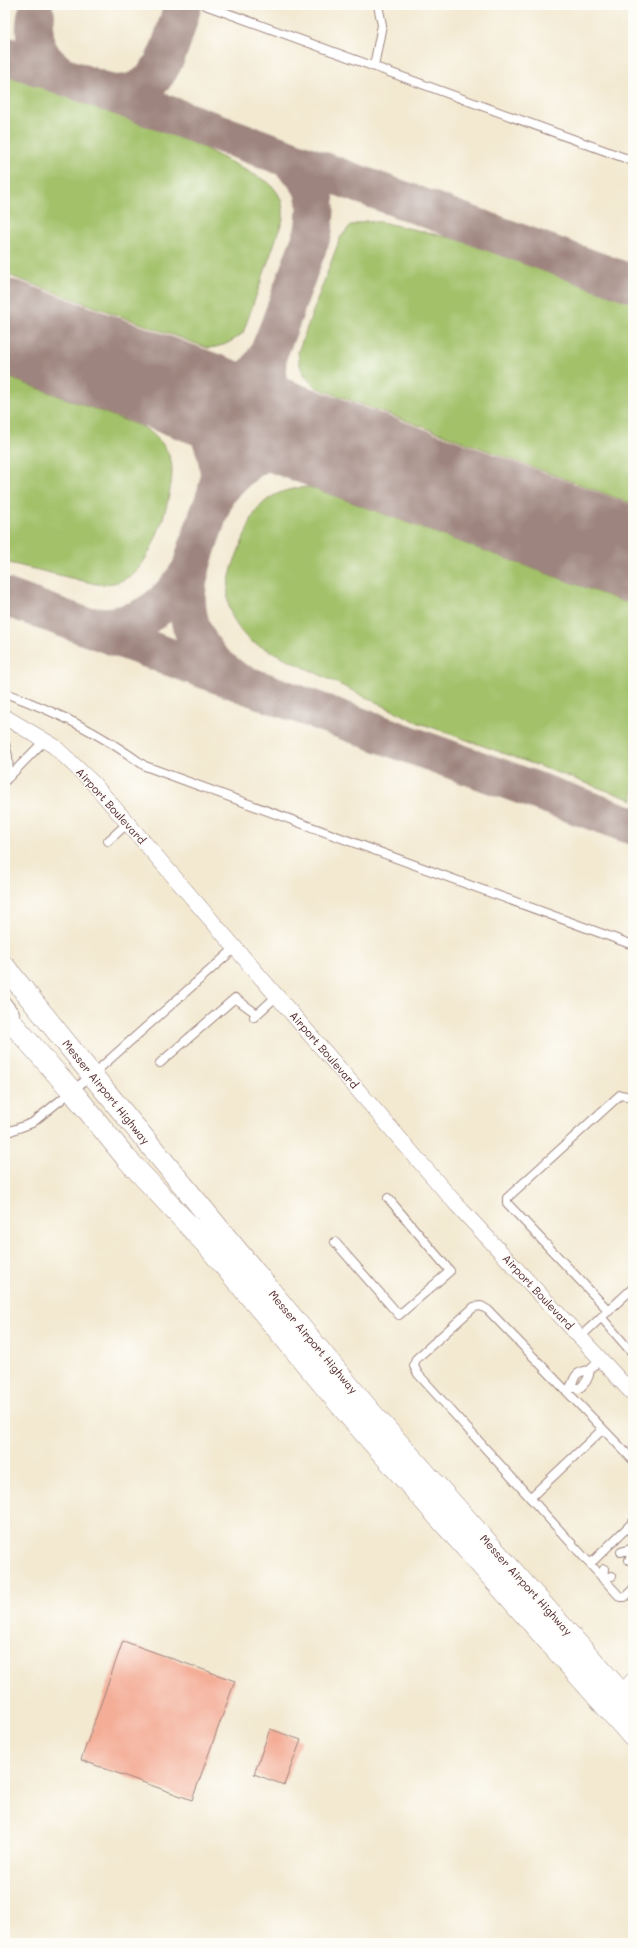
<svg xmlns="http://www.w3.org/2000/svg" width="638" height="1948" font-family="Mali,sans-serif">
<style>
.green{fill:#a2c169;stroke:#76704a}
.lines{fill:none;stroke-linecap:round;stroke-linejoin:round}
.taxiway{stroke:#9e847e;stroke-width:38}
.runway{stroke:#9e847e;stroke-width:94}
.building{fill:#f4ae98}
.service-casing{stroke:#9e847e;stroke-width:10}
.minor-casing{stroke:#9e847e;stroke-width:16}
.secondary-casing{stroke:#9e847e;stroke-width:22}
.service{stroke:#fff;stroke-width:8}
.minor{stroke:#fff;stroke-width:15}
.secondary{stroke:#fff;stroke-width:21}
.labels{text-anchor:middle;stroke-width:3;stroke-linejoin:round;paint-order:stroke}
.street-label{font-size:11px;fill:#4a1f2b;stroke:#fdfcf7}
</style>
<rect width="100%" height="100%" fill="#fdfcf7"/>
<filter id="ink" filterUnits="userSpaceOnUse"><feTurbulence type="fractalNoise" baseFrequency=".025" numOctaves="2"/><feDisplacementMap in="SourceGraphic" scale="8" xChannelSelector="R" yChannelSelector="G"/><feConvolveMatrix kernelMatrix="1 2 1 2 8 2 1 2 1" color-interpolation-filters="sRGB"/></filter>
<filter id="wash" filterUnits="userSpaceOnUse"><feTurbulence type="fractalNoise" baseFrequency=".012" numOctaves="4" result="noise"/><feDisplacementMap in="SourceGraphic" scale="16" xChannelSelector="R" yChannelSelector="G"/><feGaussianBlur stdDeviation="0.9" result="paint"/><feColorMatrix in="noise" values="0 0 0 0 0 0 0 0 0 0 0 0 0 0 0 0 0 1.4 0 .05"/><feComposite in="paint" operator="in"/></filter>
<g filter="url(#wash)">
<rect width="100%" height="100%" fill="#f3e9d1"/>
<path class="green" d="M5,71l175,64 88,47c12,11 16,20 15,37l-40,114c-11,9 -21,14 -35,15l-203,-74z
M365,221l16,1 93,21 159,58v203l-316,-116c-13,-10 -18,-20 -19,-36l42,-114 10,-12z
M5,376l138,51c13,8 24,19 28,34 6,25 -17,95 -36,111 -11,10 -24,13 -39,12l-91,-22z
M310,487l323,118v195l-216,-78 -167,-81c-41,-40 -16,-76 1,-121 12,-24 33,-32 59,-33z"/>
<g class="lines">
<path class="taxiway" d="M36,16c-5,29 4,46 29,61
M5,55l628,229
M107,93c55,8 63,-48 76,-88
M268,357c-4,33 6,53 29,75
M175,388c25,25 42,51 44,87 0,13 -5,26 -10,38 -13,39 -33,80 -15,120 8,18 20,33 37,44
M182,390c70,11 81,-19 102,-77 9,-27 19,-53 29,-80 6,-37 3,-49 -25,-74
M220,483l45,-120
M221,488c30,-38 62,-48 109,-44
M5,597l628,229
M91,626c46,3 73,-16 98,-54"/>
<path class="runway" d="M5,326l628,229"/>
</g>
<g id="blocks">
<path class="building" d="M123,1641l112,40 -43,119 -111,-40z
M270,1729l31,11 -17,45 -30,-11z"/>
</g>
</g>
<g filter="url(#ink)">
<use href="#blocks" fill-opacity="0" stroke="#9e847e" stroke-width="1"/>
<g class="lines">
<defs>
<path id="service" d="M205,5l428,156
M374,66l8,-41 -4,-20
M5,693c54,20 93,39 140,73l488,179
M5,744l3,12 1,21
M5,781l40,-41
M108,841l20,-18
M5,1000l10,13
M254,1017l23,-21
M160,1063l75,-65 22,16
M5,1133l27,-10 60,-48 143,-127
M335,1242l64,73 51,-44 -62,-73
M609,1311l-102,-108v-5l113,-103 13,2
M601,1317l32,37
M580,1337l53,-49
M571,1388h9c6,-6 9,-9 10,-18l10,-11
M568,1390c8,-8 2,-18 22,-20
M633,1460l-145,-150 -7,-4 -7,1 -58,52 -2,7 4,8 202,223h5l8,-8
M530,1498l73,-69
M621,1552l12,-4
M629,1560l4,-11
M590,1564l43,-42
M604,1569l-1,10 9,-3"/>
<path id="minor" d="M5,717l49,29 39,37 364,422 176,189
M615,1700l18,-20"/>
<path id="secondary" d="M5,967l87,108 277,335 264,296
M5,1015l67,76 55,68 80,86 145,174 281,318"/>
</defs>
<use href="#service" class="service-casing"/>
<use href="#minor" class="minor-casing"/>
<use href="#secondary" class="secondary-casing"/>
<use href="#service" class="service"/>
<use href="#minor" class="minor"/>
<use href="#secondary" class="secondary"/>
</g>
</g>
<g class="labels">
<g class="street-label">
<text transform="translate(111 806) rotate(48)" y="4">Airport Boulevard</text>
<text transform="translate(324 1050) rotate(49)" y="4">Airport Boulevard</text>
<text transform="translate(106 1092) rotate(51)" y="4">Messer Airport Highway</text>
<text transform="translate(538 1292) rotate(47)" y="4">Airport Boulevard</text>
<text transform="translate(313 1342) rotate(50)" y="4">Messer Airport Highway</text>
<text transform="translate(526 1585) rotate(48)" y="4">Messer Airport Highway</text>
</g>
</g>
<rect width="638" height="1948" fill="none" stroke="#fdfcf7" stroke-width="20"/>
</svg>
